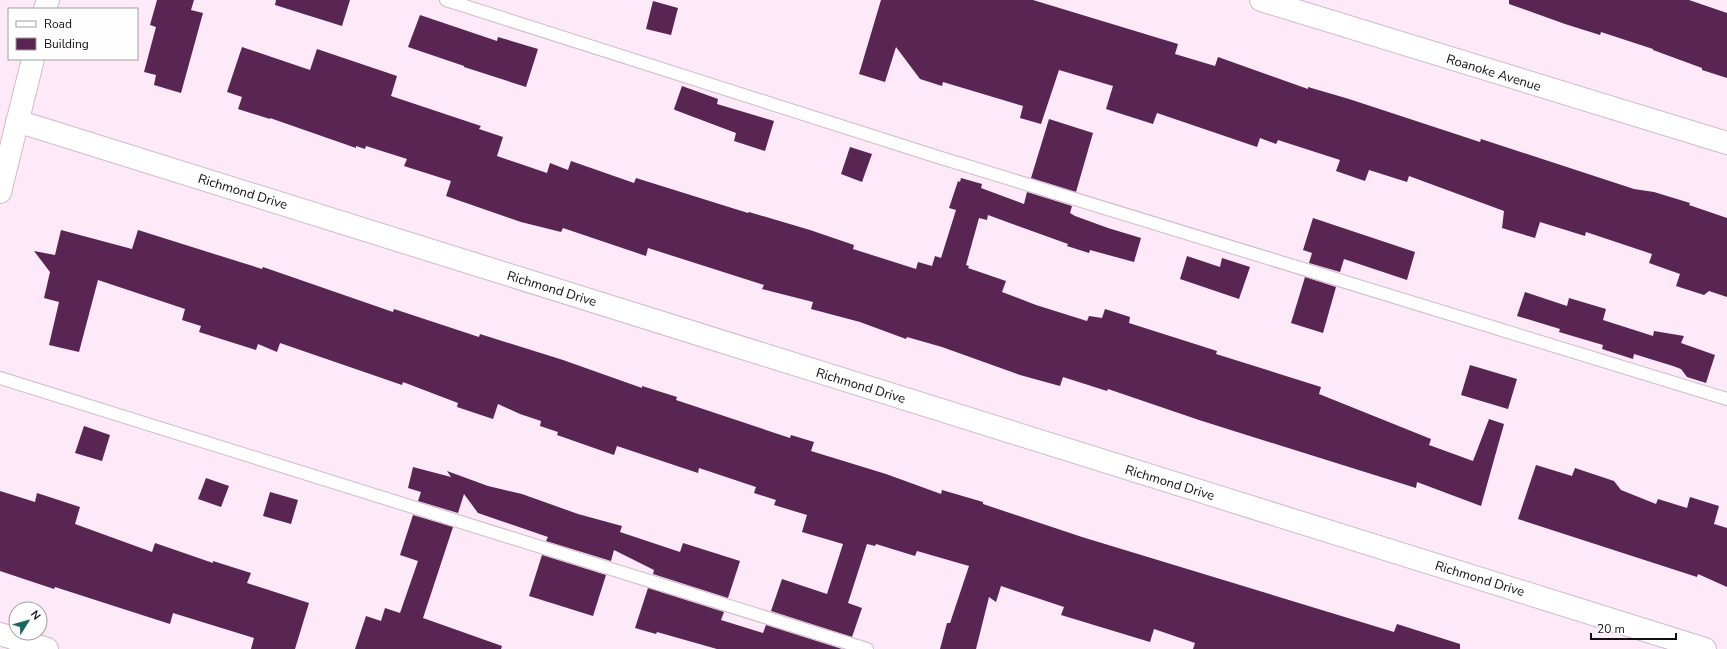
<svg xmlns="http://www.w3.org/2000/svg" width="1727" height="649" font-family="'Nunito Sans',sans-serif">
<style>
.building{fill:#592552}
.lines{fill:none;stroke-linecap:round;stroke-linejoin:round}
.service-casing{stroke:#cebaca;stroke-width:14}
.minor-casing{stroke:#cebaca;stroke-width:24}
.service{stroke:#fff;stroke-width:12}
.minor{stroke:#fff;stroke-width:22}
.labels{text-anchor:middle;stroke-width:4;stroke-linejoin:round;paint-order:stroke}
.street-label{font-size:13px;fill:#140d12;stroke:#fefefe}
</style>
<rect width="100%" height="100%" fill="#fee9f9"/>
<path class="building" d="M157,0h37l-3,10 12,3 -22,80 -27,-8 2,-10 -12,-3 12,-45 -6,-2z
M276,0h74l-8,26 -67,-21z
M881,0h152l145,44 -3,10 40,12 3,-9 90,32v-2l41,12 131,43 1,-3 153,50 20,3 36,11 -1,2 38,13v79l-18,-6 -5,4 -28,-9 4,-12 -31,-11 3,-9 -66,-22 -1,4 -45,-14 -5,16 -33,-10 2,-17 -95,-35 -2,6 -38,-12 -4,11 -29,-10 4,-11 -62,-20 -2,4 -16,-6 -3,9 -100,-34 -4,11 -47,-15 7,-23 -54,-16 -18,54 -21,-6 3,-12 -80,-24 -1,4 -22,-7 -24,-32 -11,35 -26,-8z
M1509,0h180l38,13v65l-25,-8v-2l-49,-18v-1l-52,-17 -1,3 -35,-11 -56,-20z
M653,1l25,7 -7,27 -25,-6z
M420,15l77,26 1,-4 40,12 -12,38 -62,-20v-1l-56,-19z
M242,47l68,23 7,-21 80,27 -6,20 90,30 -2,3 24,8 -6,19 50,17 3,-10 18,7 3,-9 63,22 2,-5 112,35 1,-1 61,18 44,15 -1,4 63,20 2,-7 14,4 3,-10 6,2 15,-48 -7,-2 9,-27 2,1 1,-4 21,6 -1,4 43,16 3,-12 45,14 -2,7 5,3 33,12 33,10 -7,24 -44,-12 -1,3 -22,-7 1,-2 -80,-29 -1,5 -8,-2 -13,47 3,1 -1,2 38,13 -4,11 34,13 51,16 2,-5 13,2 3,-9 25,8 -1,6 88,28 -1,3 105,33 -2,7 112,45 -2,6 44,16 16,-42 15,5 -23,82 -64,-24 -1,6 -217,-68 -91,-31 -1,2 -44,-14 -3,9 -40,-11 -78,-28 -35,-10 -1,2 -46,-17 -49,-13 2,-7 -51,-13 2,-4 -116,-37 -2,8 -83,-28 -2,4 -40,-10 -75,-26 5,-15 -47,-15 3,-7 -41,-13 -1,3 -9,-3v2l-86,-30v1l-32,-10 4,-12 -15,-5z
M682,86l36,13 -1,5 57,17 -9,30 -31,-10 2,-8 -61,-23 -1,-1z
M1049,119l44,14 -17,59 -45,-14z
M850,147l22,7 -10,28 -21,-8z
M1313,218l102,34 -8,28 -63,-21 -4,13 -31,-9 3,-10 -9,-3z
M61,230l71,19 6,-19 124,39 1,-2 130,45 1,-3 85,28 1,-3 83,26 79,28v-2l35,11 -1,3 114,38 1,-3 23,7 -3,9 75,23 55,20 1,-4 41,12v2l99,33 312,95 3,-8 63,20v5h-267l2,-6 -41,-14 -4,13 -89,-27 3,-8 -63,-21 -5,16 -7,-5 -13,52h-36l7,-26h3l19,-57 -52,-15 -2,5 -39,-12 -1,2 -8,-2 -19,59 14,5 -10,29 -81,-26 11,-32 45,15 16,-50 -41,-12 5,-17 -33,-10 2,-5 -22,-7 2,-6 -57,-19 -1,5 -81,-27 -3,9 -57,-20 1,-3 -18,-6 1,-5 -21,-7 -22,-10 -5,15 -36,-12 1,-4 -55,-21 -1,3 -122,-42 -3,9 -19,-8 -2,6 -57,-18 2,-6 -19,-6 3,-11 -87,-29 -19,72 -30,-7 10,-43 -15,-4 6,-26 -16,-21 21,4z
M1187,256l33,11 2,-9 28,9 -11,32 -59,-20z
M1305,277l31,10 -13,46 -32,-10z
M1525,292l42,14 2,-8 37,11 -3,11 50,16 1,-5 30,5 -3,7 34,12 -9,28 -19,-6 -6,-8 -8,-3 -39,-12 -1,5 -31,-10 1,-4 -44,-13 1,-3 -43,-13z
M1470,365l47,14 -9,30 -47,-14z
M84,426l26,9 -8,26 -27,-8z
M1536,465l36,11 3,-8 39,13 7,9 35,14 2,-5 29,9 3,-11 29,9 -5,18 13,4v59l-29,-13 -1,3 -179,-58z
M413,467l38,10 -4,-6 41,15 34,8 56,20 44,12 -2,6 60,20 3,-9 57,18 -12,37 -75,-24 1,-4 -40,-20 -3,11 -65,-20 2,-4 -70,-24 -14,-19 -6,19 -40,-12 3,-9 -13,-4z
M206,478l23,8 -8,21 -23,-8z
M0,491l35,11 2,-9 43,14 -5,17 77,28 3,-9 58,20v-2l38,12 -4,10 62,20 -14,46h-44l3,-11 -81,-25 -3,11 -115,-37 -1,2 -54,-18z
M270,492l28,8 -7,24 -28,-8z
M413,515l40,12 -30,91 79,28 -1,3h-146l11,-33 15,5 4,-13 15,5 18,-52 -18,-6z
M542,555l64,20 -13,41 -64,-20z
M648,588l76,24 -3,8 42,13 3,-8 76,24h-125l-60,-17 -1,2 -21,-6z"/>
<g class="lines">
<defs>
<path id="service" d="M446,0l492,157 789,242
M0,378l867,271"/>
<path id="minor" d="M1261,0l466,143
M45,9l3,-9
M17,121l1688,528
M0,192l33,-133
M0,634l47,15"/>
</defs>
<use href="#service" class="service-casing"/>
<use href="#minor" class="minor-casing"/>
<use href="#service" class="service"/>
<use href="#minor" class="minor"/>
</g>
<g class="labels">
<g class="street-label">
<text transform="translate(1494 72) rotate(17)" y="5">Roanoke Avenue</text>
<text transform="translate(243 191) rotate(17)" y="5">Richmond Drive</text>
<text transform="translate(552 288) rotate(17)" y="5">Richmond Drive</text>
<text transform="translate(861 385) rotate(17)" y="5">Richmond Drive</text>
<text transform="translate(1170 482) rotate(17)" y="5">Richmond Drive</text>
<text transform="translate(1480 578) rotate(17)" y="5">Richmond Drive</text>
</g>
</g>
<rect x="8" y="8" width="130" height="52" fill="#fefefe" stroke="#a09ea0"/>
<rect x="16" y="21" width="20" height="6" fill="#ffffff" stroke="#a09ea0"/>
<text x="44" y="28" font-size="12" fill="#140d12">Road</text>
<rect x="16" y="38" width="20" height="12" fill="#592552" stroke="#a09ea0"/>
<text x="44" y="48" font-size="12" fill="#140d12">Building</text>
<g transform="translate(28 621) rotate(53)"><circle r="19" fill="#fefefe" stroke="#a09ea0"/>
<path d="M0-3L7 15L0 10L-7 15Z" fill="#1d665e"/>
<text y="-6" font-size="11" font-weight="bold" text-anchor="middle" fill="#140d12">N</text>
</g>
<path d="M1591 633v6h85v-6" fill="none" stroke="#140d12" stroke-width="2"/>
<text x="1597" y="633" font-size="12" fill="#140d12" stroke="#fefefe" stroke-width="3" paint-order="stroke">20 m</text>
</svg>
